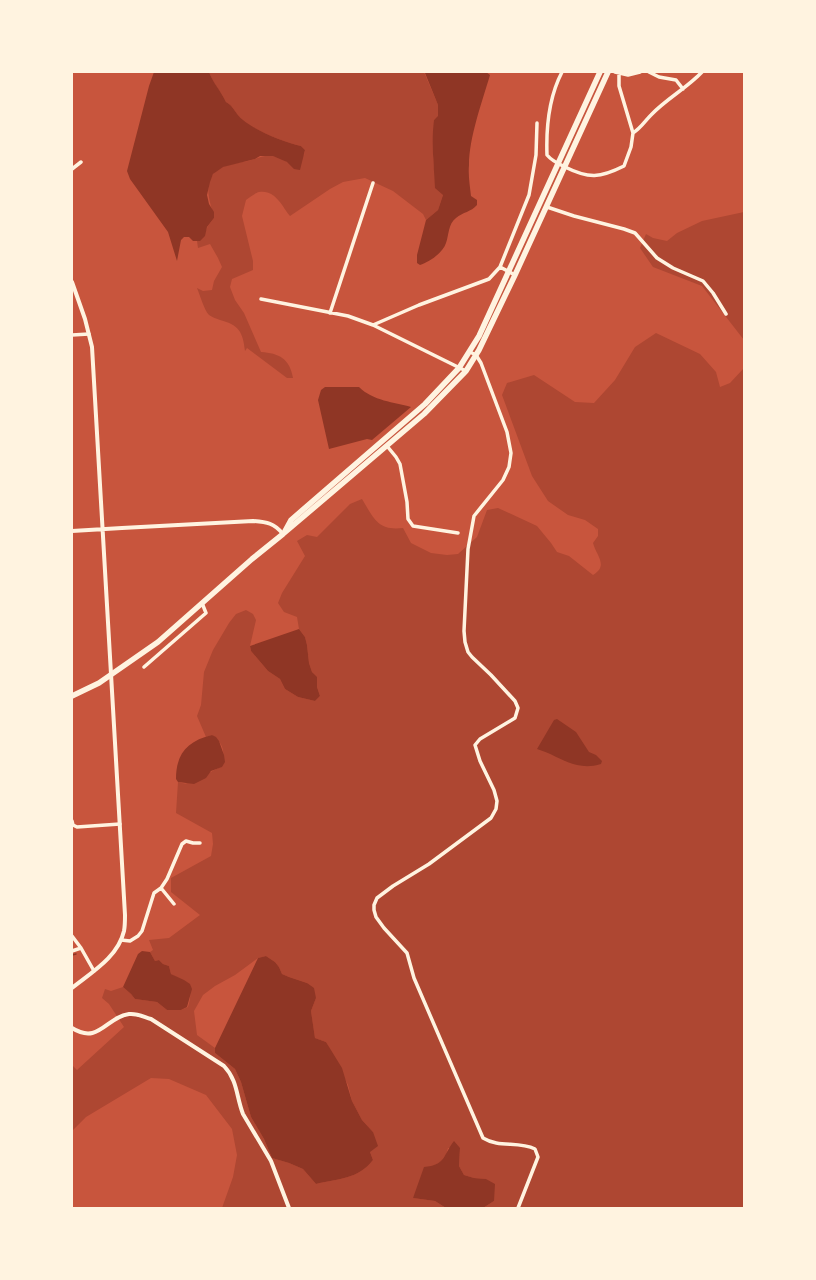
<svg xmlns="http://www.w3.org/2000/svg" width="816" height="1280" font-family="Arial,sans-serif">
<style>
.green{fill:#ae4732;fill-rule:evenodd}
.water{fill:#8f3625}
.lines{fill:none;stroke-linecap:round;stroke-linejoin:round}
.stream{stroke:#8f3625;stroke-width:1.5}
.minor{stroke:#fff3e0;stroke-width:3.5}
.tertiary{stroke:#fff3e0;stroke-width:4}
.primary{stroke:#fff3e0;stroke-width:5.5}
</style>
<rect width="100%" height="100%" fill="#c8553d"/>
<path class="green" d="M209,72h215l14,33v12l-4,3 -1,38 1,11 9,26 -5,15 -12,10 -3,-6 -30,-23 -28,-13 -22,4 -13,7 -40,27c-8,-10 -15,-27 -31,-24 -4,1 -10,6 -13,8l-4,16 11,45v9l-21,9 -2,8 5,13 9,13 17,39c18,1 29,7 32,26h-6l-40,-30 -2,3c-2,-19 -6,-26 -25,-31 -3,-1 -8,-3 -11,-5 -5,-5 -9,-20 -12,-27l6,3 9,-1 2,-9 8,-14 -4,-9 -8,-14 -12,4 -1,-7c9,-2 7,-9 11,-15 2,-3 4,-5 6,-8 -3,-15 -10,-28 -2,-42 8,-14 30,-12 43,-17 6,-2 10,-4 18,-3 5,0 10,3 14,6l17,-7 1,-5 -4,-4c-17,-4 -45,-15 -58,-25 -7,-6 -9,-15 -17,-19 -5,-11 -13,-18 -17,-30z
M744,212v128l-42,-54 -49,-19 -13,-19 6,-14 7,4 14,3 10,-8 25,-12z
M656,333l44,21 16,18 4,15 10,-4 14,-15v840h-261l11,-7 -8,-22 -12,-1 -10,-3 -5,-9 1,-18h-12l-2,7 -7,8 -7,3 -19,32 22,3 11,7h-224l11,-31 4,-22 -5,-26 -26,-34 -37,-16 -18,-1 -65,39 -14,14v-66l5,5 47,-43 -15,-23 -7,-6 3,-9 6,2 12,-4 8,7 4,5 22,3 10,8h14l7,-3c6,-21 0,-24 -17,-33l-2,-8 -6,-2 -4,-4 -4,1 -5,-9 3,-2 -4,-10 20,-2 31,-23 -29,-23v-14l40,-22 2,-12 -1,-11 -36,-20 2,-31c4,1 7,2 10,1 12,-3 22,-12 33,-16 4,-14 4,-22 -9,-32l-6,2 -9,-21 4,-11 3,-33 9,-22 16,-27 7,-9 10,-4 7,4 3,6 -6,26 1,5 17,20 12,8 5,10 13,8 17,4 5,-5 -3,-9 -1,-10 -4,-5 -3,-9 -2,-18 -2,-8 -6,-8 -2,-12 -13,-5 -6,-9 4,-10 23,-37 -8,-15 10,-6 10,2 33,-33 12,-5c12,20 16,32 41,29l8,15 20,10 16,2 11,-1 19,-17 10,-27 11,-2 39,18 14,17 6,9 12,4 24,19c16,-9 3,-20 0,-32l5,-7v-7l-13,-9 -17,-5 -20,-14 -16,-25 -30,-81 5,-12 27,-8 41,27 19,1 21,-23 20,-33zM266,956l9,6 4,5 3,7 7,3 18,6 9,15 -5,13 4,27 11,4 22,43 4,16 10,19 11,12 -3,20 3,8c-14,19 -36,19 -57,24l-13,-15 -14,-6 -17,-5 -8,-19 -13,-22 -10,-35 -6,-13 -20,-16v-5l-18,-13 -3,-24 9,-16 12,-9 20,-11 23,-17z"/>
<path class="water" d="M154,72h55c4,11 12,19 17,30 8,4 10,13 17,18 13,11 41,22 58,26l4,4 -5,20 -6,-1 -7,-7 -14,-6h-13l-5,3 -32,8 -10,7 -3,8 -3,13 2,9 5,8v6l-7,9 -2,9 -5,5h-7l-4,-4h-5l-3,3 -4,21 -9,-29 -38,-53 -3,-8 22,-85z
M427,72h59l4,3c-8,27 -21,63 -21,90 -1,11 1,21 2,31l6,4v5c-6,7 -14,7 -21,13 -8,6 -7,17 -10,25 -3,10 -17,19 -26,22l-3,-2v-8l9,-35 12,-10 5,-15 -8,-7c-1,-23 -4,-45 -1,-68l4,-4v-11l-13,-32z
M325,387h34c14,14 35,15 52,20l-39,33 -5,-1 -38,10 -11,-49 3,-10z
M299,629l6,8 2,8 2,18 3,9 5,5v10l3,9 -5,5 -17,-4 -13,-8 -5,-10 -12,-8 -17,-20 -1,-5z
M557,719l19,13 13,20 7,3 6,6 -1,3c-26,8 -41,-8 -64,-15l17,-29z
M212,735l4,2 3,4 5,14 1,7 -3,5 -11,4 -5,7 -12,6 -16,-2 -2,-3c0,-25 11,-38 36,-44z
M142,951l8,1 5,9 4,-1 4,4 6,2 2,8 13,6 6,4 2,5 -5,18 -6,3h-14l-10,-8 -22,-3 -4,-5 -8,-7 15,-33z
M266,956l9,6 4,5 3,7 7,3 18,6 7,5 2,10 -5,13 4,27 11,4 16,26 10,33 10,19 11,12 5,14 -8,6 3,8c-14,19 -36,19 -57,24l-13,-15 -14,-6 -17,-5 -8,-19 -13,-22 -10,-35 -6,-13 -20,-16v-5l43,-90z
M454,1141l6,7 -1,18 5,9 10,3 12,1 9,5 -1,17 -11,7h-37l-11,-7 -22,-3 11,-31c22,-2 19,-12 30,-26z"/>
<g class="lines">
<path class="stream" d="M72,955l4,-1"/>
<path class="minor" d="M562,72c-13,25 -16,55 -15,83 5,6 10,8 18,12 24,12 35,11 59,-1l7,-19 2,-14 -14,-47v-14
M615,72l13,3 12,-3
M649,72l10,5 17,3 7,9
M633,133c8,-5 12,-12 18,-18 15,-16 36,-27 51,-43
M72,169l9,-7
M547,207l27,9 50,13 11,4 22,25 16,10 30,13 10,12 13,21
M500,267l29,-72 7,-40 1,-32
M261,299l87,17 25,9 93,46
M330,313l43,-130
M373,325l46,-20 70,-26 11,-12 15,8
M72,335l17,-1
M470,352l6,3 5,8 26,69 4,21 -2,14 -6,13 -29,36 -6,33 -4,82 1,11 3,10 4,5 19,18 24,26 3,7 -3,10 -35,21 -5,6 5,16 14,29 3,11 -1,8 -5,9 -62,46 -36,22 -16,12 -3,7v5l2,7 8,11 23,25 7,25 69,160c16,10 35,3 52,11l3,8 -20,51
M387,446l9,11 4,7 7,38 1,17 5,7 45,7
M144,667l62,-54 -4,-10
M72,821l1,4 4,2 43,-3
M161,888l13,16
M72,936l9,12 13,23
M121,940l9,1 8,-5 4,-5 12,-38 7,-5 6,-9 15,-35 4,-3 7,2h7
M72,951l9,-3"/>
<path class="tertiary" d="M72,282l13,37 7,28 33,568c0,5 0,11 -1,16 -6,26 -32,41 -52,57
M72,531l50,-3 131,-7c14,1 21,2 30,13
M72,1028c27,17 34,-11 57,-14 8,-1 15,3 22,5l73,47c14,15 12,30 19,48l28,47 18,47"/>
<path class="primary" d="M285,531l6,-11 134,-116 34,-36 20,-32 121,-264
M72,696l27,-13 59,-41 94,-83 31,-25 141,-120 42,-43 13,-21 36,-75 93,-203"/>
</g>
<rect width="816" height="1280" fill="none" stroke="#fff3e0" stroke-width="146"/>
</svg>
